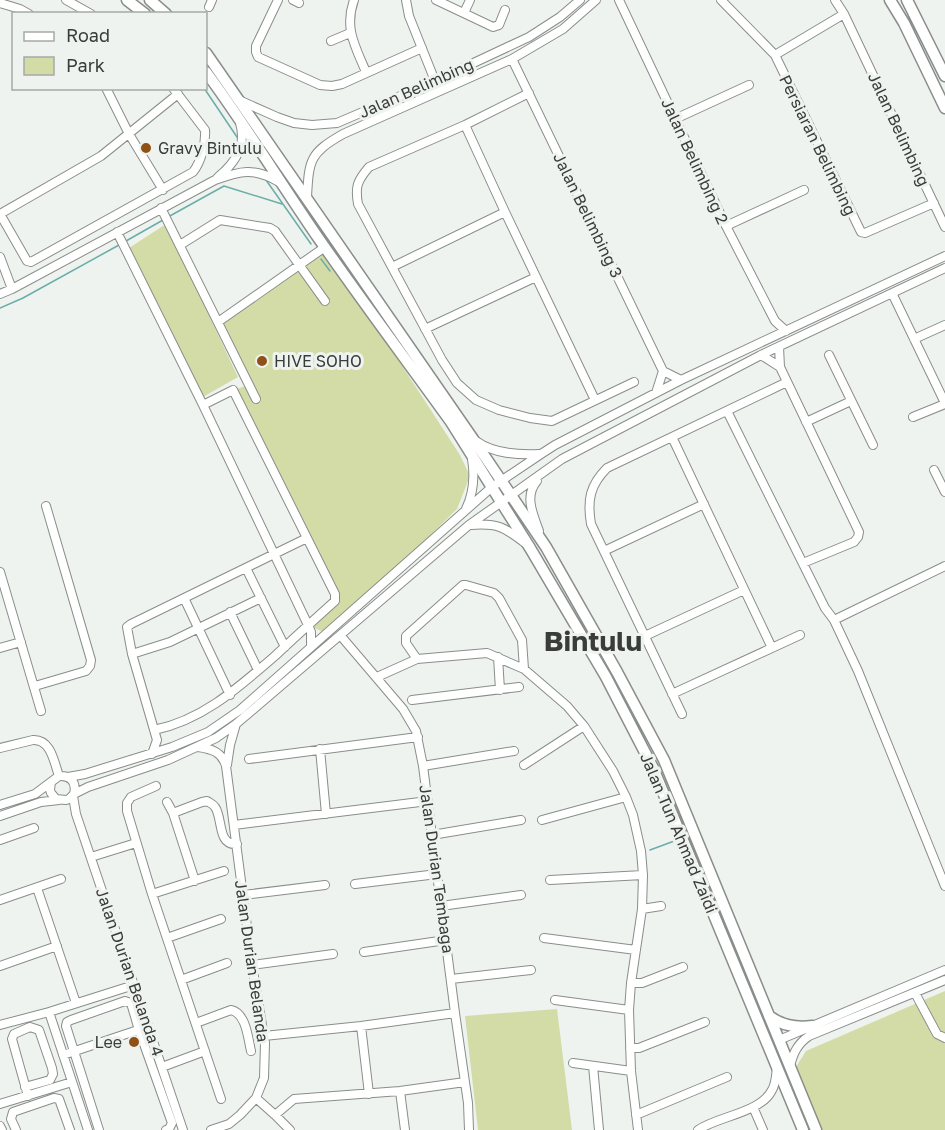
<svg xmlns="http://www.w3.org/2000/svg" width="945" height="1130" font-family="'Golos Text',sans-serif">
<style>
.green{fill:#d3dca6}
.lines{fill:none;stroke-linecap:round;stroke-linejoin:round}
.stream{stroke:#6aada9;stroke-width:1.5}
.minor-casing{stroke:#898e8a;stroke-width:10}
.major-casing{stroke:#898e8a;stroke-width:13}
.minor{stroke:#fff;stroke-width:8}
.major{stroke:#fff;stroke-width:10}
.poi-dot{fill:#905117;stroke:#eef3ef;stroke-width:2}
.labels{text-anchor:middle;stroke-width:6;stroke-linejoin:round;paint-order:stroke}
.street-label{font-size:16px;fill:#3a3c3a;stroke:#eef3ef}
.poi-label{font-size:16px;fill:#3a3c3a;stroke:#eef3ef;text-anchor:start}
.town-label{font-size:28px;font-weight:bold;fill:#3a3c3a;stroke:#eef3ef}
</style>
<rect width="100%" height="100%" fill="#eef3ef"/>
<path class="green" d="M166,224l72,153 -35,20 -74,-149z
M325,247l135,208 10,21 -13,33 -99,97 -29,25h-8l-13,-6 27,-23 -102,-212 16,-5 -31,-63z
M945,991v139h-123l-26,-63 10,-16z
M557,1009l15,121h-94l-13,-114z"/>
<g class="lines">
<path class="stream" d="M204,88l35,52
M266,180l45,64
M168,217l56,-31 58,18
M126,241l37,-21
M321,259l9,12
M0,308l23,-10 96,-53
M650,850l27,-10
M731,970l6,15"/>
<defs>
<path id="minor" d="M66,0l25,14
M278,0l-22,46v6l2,5 62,28 12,1 10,-2 80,-36
M293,0l6,3
M354,0c-10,28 1,46 12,72
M406,0l3,16 26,65
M436,0l57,27 6,-2 6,-15
M619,0l107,226 49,95 11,10
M721,0l54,55 86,177 4,1 69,-30
M835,0l9,14 101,213
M0,3l20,6 9,5
M209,7l3,-7
M464,13l6,-13
M331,41l19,-8
M775,55l69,-41
M512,59l151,312 18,9
M106,88l23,46 34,56
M529,93l-64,32 -96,42c-12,14 -14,20 -11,37l84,156 15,23 19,17 23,10 31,8 22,3 82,-39
M241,101l36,16 17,6 18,2 25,-2 98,-42 94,-44 31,-20 20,-17
M675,119l74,-34
M465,125l40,87 90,188
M218,177c17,-14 29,-31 22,-54
M307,197c2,-38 3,-44 36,-63l169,-75 51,-30 33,-29
M161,208l95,191
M0,214l27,47 4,1 162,-90c8,-10 13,-29 12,-42l-32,-42
M0,214l101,-58 77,-62
M726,226l78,-36
M117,232l86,173 105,220 3,7v15
M180,245l40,-25 50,8 5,3 50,70
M0,257l12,32
M392,267l113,-55
M892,293l53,110
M0,294l12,-5 203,-109c25,-9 39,-13 64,2
M218,322l107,-75
M425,329l111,-52
M914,339l31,-14
M779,347l1,20 79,165 -1,5 -4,5 -51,21
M761,355l19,12
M829,355l44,90
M656,393l7,-22
M727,411l98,197 9,12 111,-54
M913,417l32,-13
M806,422l45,-21
M672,437l100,211
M476,441c18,13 42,14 63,13
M934,470l11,22
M537,481c-13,15 -4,33 2,50
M466,509c8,-17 9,-32 6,-50
M471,525c27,-2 33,2 54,18
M604,551l100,-47
M246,568l39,79
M0,572l41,139
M184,598l46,97
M230,612l28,58
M834,620l24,51 87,215
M340,635l63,74 13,22 7,35 32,247 13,90 1,27
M645,636l99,-46
M0,648l21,-6
M132,654l38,-12 91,-44
M498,657l2,33
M417,659l-11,-16v-7l57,-51h3l28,8 5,5 23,42 2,29
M377,677l40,-18 70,-6 37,16 43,37 17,20 29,45 13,26 7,18 8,36 2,24 -1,34 -11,74 -2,27 2,61 7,59
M35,686l51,-15 4,-5 1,-6 -45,-154
M672,694l128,-59
M412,700l107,-13
M682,714l-91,-190c-4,-24 -1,-39 16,-56l180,-86
M154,730c49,-10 85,-43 122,-75 19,-18 39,-36 59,-54v-7l-102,-204 -30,15
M198,747c14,2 24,5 28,19l26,199 13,78 -1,35 -8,20 -16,17 -11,9 -18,6
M0,748l33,-8c18,-1 21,22 26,36
M320,749l6,65
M152,754l5,-14 -25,-86 -5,-27 4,-3 176,-86
M249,759l169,-22
M227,765l3,-20 6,-21
M524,765l60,-39
M423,766l91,-15
M68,777l17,-3 87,-27 36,-15 32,-22 252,-223 49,-33 14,-9 126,-65 264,-124
M156,786l-25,11 -4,6v8l25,83 69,205
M74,794c3,-12 -4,-19 -15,-18l-8,6 -1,8 1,3 5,6 10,1 3,-1 5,-5 14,-7 80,-27 48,-22 20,-14 233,-199 93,-66 199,-104 184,-87
M73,796l3,18 107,316
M167,802l6,11 22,68
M0,805l35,-11 16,-12
M173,813l29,-11 5,-1c3,2 6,3 8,6 8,11 2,39 22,37
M0,816l41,-14 18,-2
M542,820l84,-23
M234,825l194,-24
M432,835l89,-15
M0,840l34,-12
M91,857l45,-14
M550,880l93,-5
M355,884l82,-10
M37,888l39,115
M152,894l72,-23
M243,895l82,-10
M0,900l61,-21
M441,906l80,-11
M642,909l19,-3
M167,938l54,-19
M544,938l92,12
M364,952l82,-12
M252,965l81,-11
M0,966l57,-20
M451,979l80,-9
M181,980l46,-17
M631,983h11l41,-16
M915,993l22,41 8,4
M555,1000l74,10
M49,1012l39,118
M196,1023l35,-13c15,3 17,28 20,41
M0,1025l49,-13 85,-27
M361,1026l8,68
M264,1036l97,-10 94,-13
M779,1040l166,-70
M630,1048h9l66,-26
M63,1055l78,-26
M573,1063l58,8
M593,1066l6,64
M790,1066c3,-12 7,-22 19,-30l136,-56
M162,1067l43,-16
M25,1087l25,-7 3,-6 -1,-6 -13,-38 -9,-3 -16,7 -2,5 16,57
M400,1091l5,39
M256,1098l19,17 19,-16 106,-8 65,-9
M0,1104l72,-22
M753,1107l10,23
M275,1115l15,15
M636,1115l91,-38
M0,1126l2,4
M16,1130l-5,-11 2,-7 41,-14 5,1 11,31
M99,1130l-33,-104 1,-4 4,-2 54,-19 6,2 8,27 33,93 -3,6 -3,1
M698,1130c20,-14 63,-17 74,-40 4,-6 4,-15 5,-23"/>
<path id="major" d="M127,0l18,14
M150,0l16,14
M890,0l14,23 41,85
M907,0l38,76
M206,53l267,386 73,108 71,125 47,88 152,370
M206,72c40,54 75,112 113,167 43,62 88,122 132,183l79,126 76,129 47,91 150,362
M769,1016c13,10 27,12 43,10"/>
</defs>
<use href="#minor" class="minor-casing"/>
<use href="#major" class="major-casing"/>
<use href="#minor" class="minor"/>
<use href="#major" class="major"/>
</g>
<g class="poi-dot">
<circle cx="146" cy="148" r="6"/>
<circle cx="262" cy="361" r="6"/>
<circle cx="134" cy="1042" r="6"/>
</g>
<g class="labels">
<g class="street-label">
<text transform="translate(416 88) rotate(-24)" y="6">Jalan Belimbing</text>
<text transform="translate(899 129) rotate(65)" y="6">Jalan Belimbing</text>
<text transform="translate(818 145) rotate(64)" y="6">Persiaran Belimbing</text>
<text transform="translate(695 161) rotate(65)" y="6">Jalan Belimbing 2</text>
<text transform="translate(588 215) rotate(64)" y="6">Jalan Belimbing 3</text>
<text transform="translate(679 833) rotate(67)" y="6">Jalan Tun Ahmad Zaidi</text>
<text transform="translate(437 869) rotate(82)" y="6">Jalan Durian Tembaga</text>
<text transform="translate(252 961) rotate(82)" y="6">Jalan Durian Belanda</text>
<text transform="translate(130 972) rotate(71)" y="6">Jalan Durian Belanda 4</text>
</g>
<g class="poi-label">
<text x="158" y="154">Gravy Bintulu</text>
<text x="274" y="367">HIVE SOHO</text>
<text x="122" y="1048" text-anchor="end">Lee</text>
</g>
<g class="town-label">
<text x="593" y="651">Bintulu</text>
</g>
</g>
<rect x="12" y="12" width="195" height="78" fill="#eef3ef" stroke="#a6aaa7" stroke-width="1.5"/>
<rect x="24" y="32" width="30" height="9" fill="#ffffff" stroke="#a6aaa7" stroke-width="1.5"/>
<text x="66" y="42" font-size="18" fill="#3a3c3a">Road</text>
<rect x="24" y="57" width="30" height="18" fill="#d3dca6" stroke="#a6aaa7" stroke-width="1.5"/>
<text x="66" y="72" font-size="18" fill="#3a3c3a">Park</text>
</svg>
